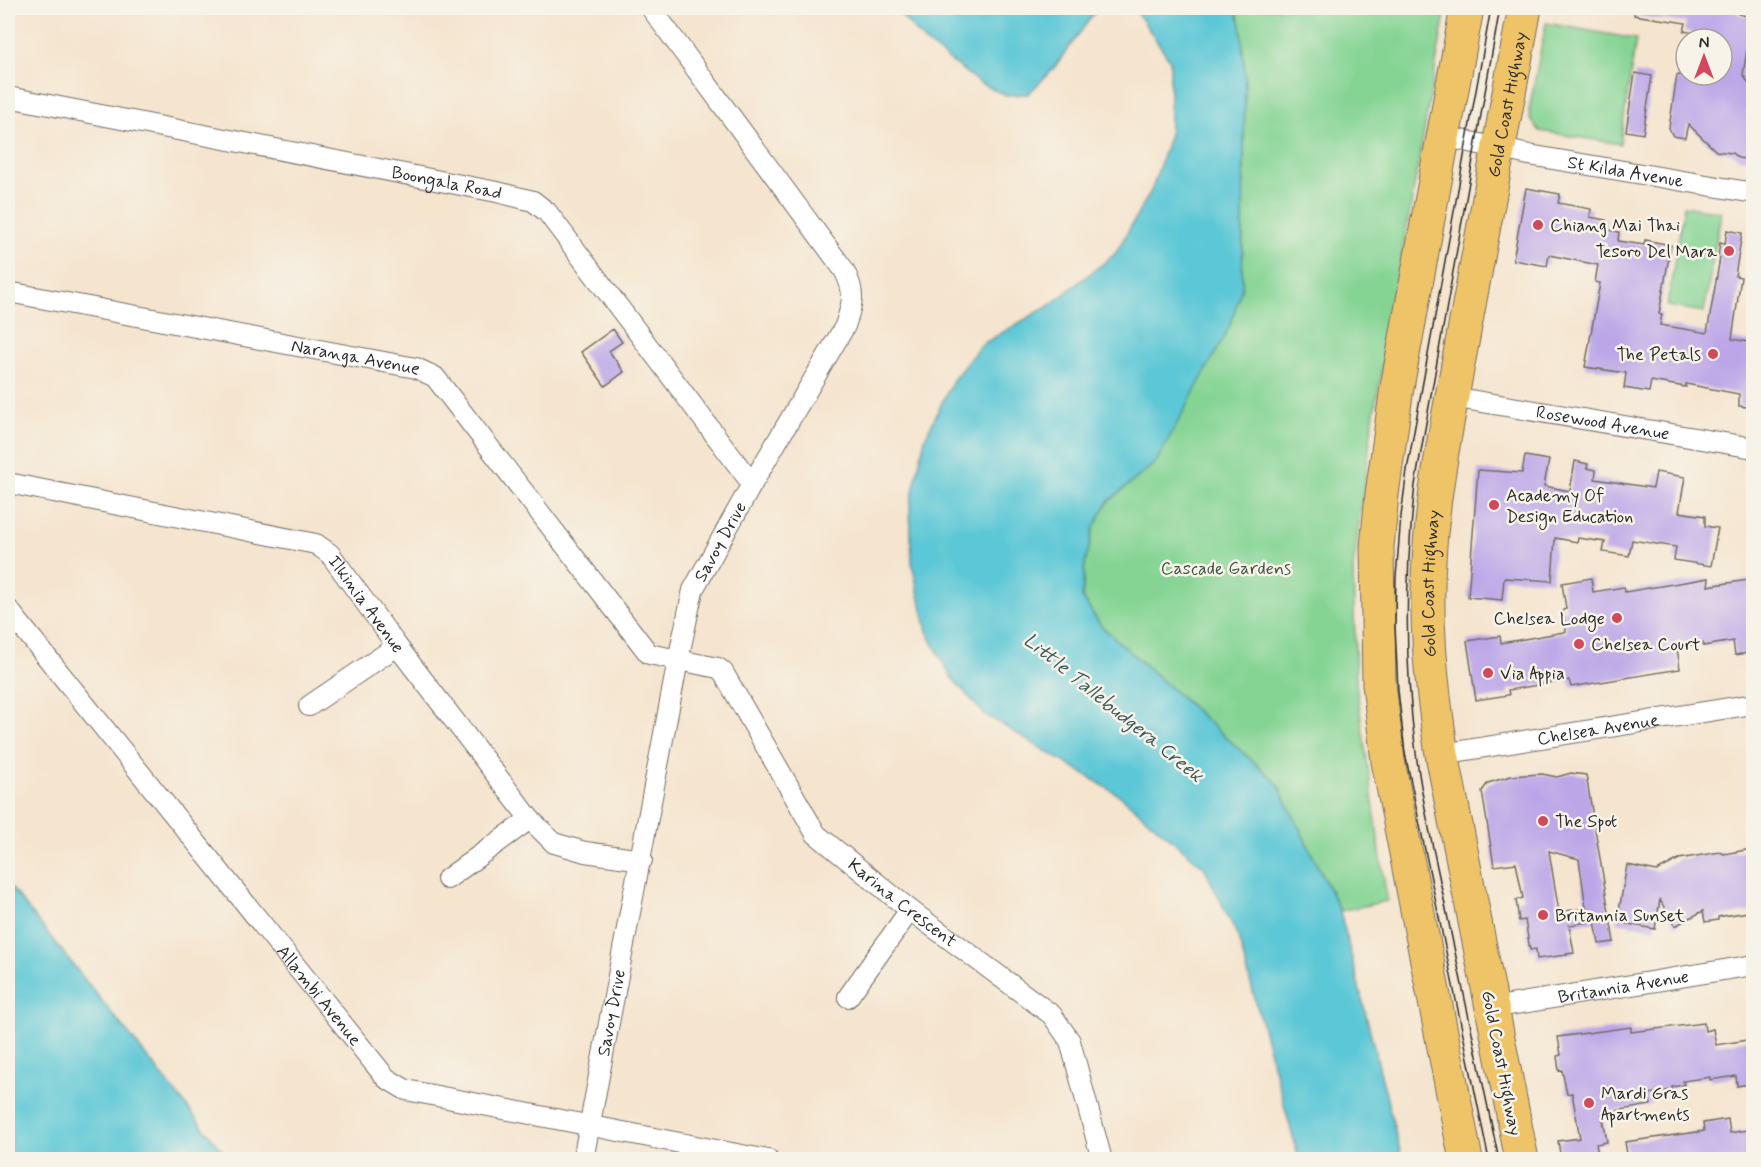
<svg xmlns="http://www.w3.org/2000/svg" width="1761" height="1167" font-family="Mynerve,sans-serif">
<style>
.green{fill:#85d494;stroke:#588060;stroke-width:1.5}
.water{fill:#5cc7d6;stroke:#447980;stroke-width:1.5}
.building{fill:#bca6e8;fill-rule:evenodd}
.lines{fill:none;stroke-linecap:round;stroke-linejoin:round}
.minor-casing{stroke:#726c64;stroke-width:22}
.trunk-casing{stroke:#726c64;stroke-width:35}
.minor{stroke:#fff;stroke-width:20}
.trunk{stroke:#efc469;stroke-width:33}
.tram{stroke:#2b2b2b;stroke-width:1.5}
.poi-dot{fill:#d1495b;stroke:#f7f3e8;stroke-width:2}
.labels{text-anchor:middle;stroke-width:5;stroke-linejoin:round;paint-order:stroke}
.street-label{font-size:18px;fill:#2b2b2b;stroke:#f7f3e8}
.poi-label{font-size:18px;fill:#2b2b2b;stroke:#f7f3e8;text-anchor:start}
.park-label{font-size:18px;fill:#425545;stroke:#f7f3e8}
.water-label{font-size:20px;font-style:italic;fill:#3a5a5e;stroke:#f7f3e8}
</style>
<rect width="100%" height="100%" fill="#f7f3e8"/>
<filter id="ink" filterUnits="userSpaceOnUse"><feTurbulence type="fractalNoise" baseFrequency=".0167" numOctaves="2"/><feDisplacementMap in="SourceGraphic" scale="12" xChannelSelector="R" yChannelSelector="G"/><feConvolveMatrix kernelMatrix="1 2 1 2 8 2 1 2 1" color-interpolation-filters="sRGB"/></filter>
<filter id="wash" filterUnits="userSpaceOnUse"><feTurbulence type="fractalNoise" baseFrequency=".008" numOctaves="4" result="noise"/><feDisplacementMap in="SourceGraphic" scale="24" xChannelSelector="R" yChannelSelector="G"/><feGaussianBlur stdDeviation="1.35" result="paint"/><feColorMatrix in="noise" values="0 0 0 0 0 0 0 0 0 0 0 0 0 0 0 0 0 1.4 0 .05"/><feComposite in="paint" operator="in"/></filter>
<g filter="url(#wash)">
<rect width="100%" height="100%" fill="#f5e4ce"/>
<path class="green" d="M1235,8h211l-73,410 -20,151 3,114 31,218 -47,10 -63,-128 -176,-157 -19,-29 3,-34 9,-36 14,-25 48,-40 86,-175 3,-208 -4,-54z
M1546,23l90,16 -16,105 -80,-13 -10,-13 -1,-8z
M1684,206l37,6 -17,100 -37,-6z"/>
<path class="water" d="M895,8h203l-45,61 -25,25 -23,1 -25,-12 -56,-42z
M1134,8h101l6,17 4,54 -3,208 -13,41 -73,134 -48,40 -14,25 -9,36 -3,34 19,29 176,157 63,128 62,248h-103l-61,-222 -34,-70 -85,-72 -135,-81 -33,-37 -24,-46 -15,-67 -2,-59 15,-67 28,-58 28,-35 69,-40 65,-51 37,-65 18,-55v-74z
M8,884l221,275h-221z"/>
<g id="blocks">
<path class="building" d="M1635,8h104l-1,6 14,3 -9,58 11,15v19l-6,27 6,1 -2,23 -14,-2 -6,-5 -16,-2 -28,-27 -3,14 -12,-2 -4,-8 8,-53h45v-36l-38,-8 2,-8 -52,-8z
M1635,73l17,3 -9,58 -17,-3z
M1526,188l34,6 -2,9 33,6 -1,8 16,3 -2,9 15,3 -1,9 26,4 1,-5 26,5 -12,69h3l-2,11 47,8 13,-75 -2,-1 2,-14 5,1 2,-14 15,3 -7,43 6,1 -2,14 -7,48 22,4v65l-15,-2v-12l-53,-10v3l-35,-6 -2,11 -25,-4 2,-15 -41,-6 15,-84 -5,-1 3,-17 -49,-10 -2,11 -34,-6z
M613,329l9,13 -13,9 15,21 -19,14 -24,-34z
M1525,456l24,4 -5,26 26,5 5,-30 13,3 -1,4 9,2 -1,9 58,9 3,-16 29,5 -6,35 26,4v10l13,2 -7,38 -37,-6 2,-13 -44,-7 -3,16 -26,-4 2,-10 -27,-4 -1,4 -22,-4 -3,43 -48,-3 -2,22 -34,-3 10,-127 44,3z
M1591,578l2,14 31,-5 1,5 84,-14 -1,8 46,-7v21h-3l3,14v38l-19,3 -2,-14 -30,5v-3l-26,4 3,22 -109,18 -2,-7 -61,10 1,5 -33,5 -9,-59 33,-5 1,7 63,-11 2,-1 -3,-21 3,-1 -4,-26z
M1571,773l15,2 28,167 -15,2 -4,-23 -26,4 5,28 -8,1 1,1 -30,4 -1,-10 -6,1 -5,-30 -6,1 -3,-21 7,-2 -7,-35 -22,3 -12,-75 6,-8 23,-7 31,-2 15,3zM1549,851l30,8 7,49 -27,4z
M1752,849l2,62 -36,6v3l-13,2 -2,-11 -28,15 -15,-26 -5,29 -38,-7 10,-57 30,6 22,-12 41,-7 4,2z
M1704,1023l1,8 8,-2 3,16 38,-6v44l-17,3 -1,-10 -26,4v-3l-27,4 1,4 -12,2v3l-23,4 2,11 -49,8 5,29 -11,2 3,16h-38l-3,-19 22,-3 -8,-45 -5,1 -5,-24 -3,1 -2,-15 4,-1 -3,-18 73,-10v5z
M1728,1119l2,14 24,-4v31h-126l-3,-18 79,-11 -1,-8z"/>
</g>
</g>
<g filter="url(#ink)">
<use href="#blocks" fill-opacity="0" stroke="#726c64" stroke-width="1.5"/>
<g class="lines">
<defs>
<g id="minor">
<path id="s1" d="M8,97l489,95 36,9 14,11 205,272"/>
<path id="s2" d="M1443,136l86,19 225,38"/>
<path id="s3" d="M8,292l408,76 19,9 214,277 69,14 5,4 93,162 94,76 142,105 18,26 32,119"/>
<path id="s4" d="M1452,397l302,51"/>
<path id="s5" d="M8,483l308,61 14,10 67,92 133,173 24,24 31,9 57,8"/>
<path id="s6" d="M8,609l378,469 20,12 362,70"/>
<path d="M309,706l88,-60"/>
<path id="s7" d="M1442,754l312,-50"/>
<path d="M447,879l83,-60"/>
<path d="M848,997l62,-87"/>
<path id="s8" d="M1491,1008l263,-43"/>
<path id="s9" d="M583,1160l95,-500 15,-70 59,-106 93,-158c8,-24 11,-33 -1,-56l-193,-262"/>
</g>
<g id="trunk">
<path d="M1466,1160l-78,-399 -9,-77 -2,-137 5,-53 15,-107 70,-379"/>
<path id="s10" d="M1522,1160l-80,-406c-11,-69 -18,-138 -12,-209 6,-75 23,-150 36,-224 19,-105 40,-209 59,-313"/>
</g>
</defs>
<use href="#minor" class="minor-casing"/>
<use href="#trunk" class="trunk-casing"/>
<use href="#minor" class="minor"/>
<use href="#trunk" class="trunk"/>
<path class="tram" d="M1489,1160l-84,-407 -7,-63 -3,-65 1,-48 5,-61 6,-46 84,-462
M1499,1160c-17,-81 -34,-161 -51,-241 -11,-55 -25,-110 -32,-166 -12,-89 -11,-178 -1,-268l85,-477"/>
</g>
</g>
<g class="poi-dot">
<circle cx="1538" cy="225" r="6"/>
<circle cx="1729" cy="251" r="6"/>
<circle cx="1713" cy="354" r="6"/>
<circle cx="1494" cy="505" r="6"/>
<circle cx="1617" cy="618" r="6"/>
<circle cx="1579" cy="644" r="6"/>
<circle cx="1488" cy="673" r="6"/>
<circle cx="1543" cy="821" r="6"/>
<circle cx="1543" cy="915" r="6"/>
<circle cx="1589" cy="1103" r="6"/>
</g>
<g class="labels">
<g class="street-label">
<text dy="6" stroke="none"><textPath href="#s10" startOffset="1071">Gold Coast Highway</textPath></text>
<text dy="6" stroke="none"><textPath href="#s2" startOffset="186">St Kilda Avenue</textPath></text>
<text dy="6" stroke="none"><textPath href="#s1" startOffset="447">Boongala Road</textPath></text>
<text dy="6" stroke="none"><textPath href="#s3" startOffset="354">Naranga Avenue</textPath></text>
<text dy="6" stroke="none"><textPath href="#s4" startOffset="153">Rosewood Avenue</textPath></text>
<text dy="6" stroke="none"><textPath href="#s9" startOffset="636">Savoy Drive</textPath></text>
<text dy="6" stroke="none"><textPath href="#s10" startOffset="585">Gold Coast Highway</textPath></text>
<text dy="6" stroke="none"><textPath href="#s5" startOffset="393">Ilkinia Avenue</textPath></text>
<text dy="6" stroke="none"><textPath href="#s7" startOffset="158">Chelsea Avenue</textPath></text>
<text dy="6" stroke="none"><textPath href="#s3" startOffset="1160">Karina Crescent</textPath></text>
<text dy="6" stroke="none"><textPath href="#s8" startOffset="134">Britannia Avenue</textPath></text>
<text dy="6" stroke="none"><textPath href="#s6" startOffset="496">Allambi Avenue</textPath></text>
<text dy="6" stroke="none"><textPath href="#s9" startOffset="150">Savoy Drive</textPath></text>
<text transform="translate(1502 1063) rotate(79)" y="6">Gold Coast Highway</text>
</g>
<g class="poi-label">
<text x="1550" y="231">Chiang Mai Thai</text>
<text x="1717" y="257" text-anchor="end">Tesoro Del Mara</text>
<text x="1701" y="360" text-anchor="end">The Petals</text>
<text x="1506" y="501">Academy Of<tspan x="1506" dy="21">Design Education</tspan></text>
<text x="1605" y="624" text-anchor="end">Chelsea Lodge</text>
<text x="1591" y="650">Chelsea Court</text>
<text x="1500" y="679">Via Appia</text>
<text x="1555" y="827">The Spot</text>
<text x="1555" y="921">Britannia Sunset</text>
<text x="1601" y="1099">Mardi Gras<tspan x="1601" dy="21">Apartments</tspan></text>
</g>
<g class="park-label">
<text x="1226" y="574">Cascade Gardens</text>
</g>
<g class="water-label">
<text transform="translate(1114 707) rotate(39)" y="7">Little Tallebudgera Creek</text>
</g>
</g>
<rect width="1761" height="1167" fill="none" stroke="#f7f3e8" stroke-width="30"/>
<g transform="translate(1704 57)"><circle r="28" fill="#f7f3e8" stroke="#a5a39c" stroke-width="1.5"/>
<path d="M0-4.5L10 22L0 15L-10 22Z" fill="#d1495b"/>
<text y="-9" font-size="16" font-weight="bold" text-anchor="middle" fill="#2b2b2b">N</text>
</g>
</svg>
